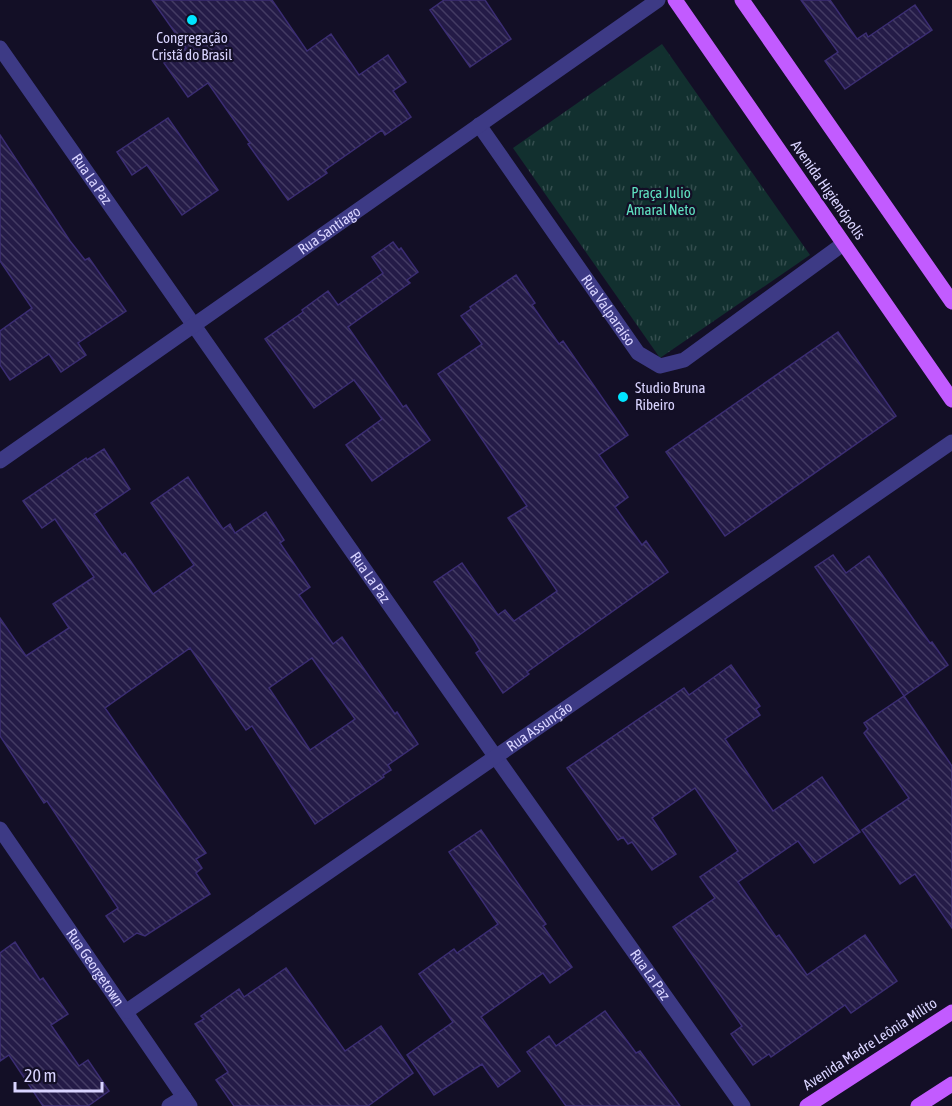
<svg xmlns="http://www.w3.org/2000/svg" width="952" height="1106" font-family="'Asap Condensed',sans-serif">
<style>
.park{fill:url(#park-tufts)}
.building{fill:url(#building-back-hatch);stroke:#3b2d73;stroke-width:1.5;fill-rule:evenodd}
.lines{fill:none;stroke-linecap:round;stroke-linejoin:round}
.minor{stroke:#3d3a85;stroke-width:15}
.major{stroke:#c25bff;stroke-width:15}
.poi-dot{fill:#00e5ff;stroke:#130f26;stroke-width:2}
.labels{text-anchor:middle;stroke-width:4.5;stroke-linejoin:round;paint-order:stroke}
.poi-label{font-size:15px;fill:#d9d4ff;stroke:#130f26}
.street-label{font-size:15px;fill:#d9d4ff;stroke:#130f26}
.park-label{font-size:15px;fill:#5fe0c0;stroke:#130f26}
</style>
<defs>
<pattern id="park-tufts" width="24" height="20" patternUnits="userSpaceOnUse" patternTransform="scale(1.5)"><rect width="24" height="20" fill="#12302f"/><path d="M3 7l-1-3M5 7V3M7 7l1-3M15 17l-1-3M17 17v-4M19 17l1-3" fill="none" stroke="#344d4e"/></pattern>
<pattern id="building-back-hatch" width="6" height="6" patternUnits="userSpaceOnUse" patternTransform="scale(1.5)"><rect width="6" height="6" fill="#241b47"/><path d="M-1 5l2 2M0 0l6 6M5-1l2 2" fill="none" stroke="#433b63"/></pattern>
</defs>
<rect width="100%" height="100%" fill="#130f26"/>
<path class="park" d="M662,44l148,211 -150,103 -147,-210z"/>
<path class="building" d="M152,0h120l35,51 24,-17 28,41 29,-20 18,27 -13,9 18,26 -26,18 -3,-5 -57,40 2,3 -39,27 -40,-56 2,-1 -42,-60 -20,14 -24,-34 22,-15z
M444,0h41l26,39 -41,28 -40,-57z
M801,0h29l27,39 9,-6 2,4 47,-32 17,25 -87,59 -20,-28 13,-9z
M168,118l50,72 -36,25 -35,-50 -15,10 -15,-23z
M0,135l70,106 15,19 4,-2 37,53 -48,32 8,12 -25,17 -12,-18 -39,26 -10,-15v-34l32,-23 -32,-47z
M393,242l6,8 2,-2 17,24 -11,8 3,3 -62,44 55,80 3,-2 24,35 -58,41 -26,-36 36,-26 -28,-39 -40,28 -49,-69 38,-27 -1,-2 26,-19 10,14 45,-32 -11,-16z
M516,275l19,28 -3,2 27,39 4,-3 65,94 -29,20 29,42 -13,10 27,38 4,-4 22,31 -141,100 2,2 -26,19 -27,-40 4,-3 -6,-10 -40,-58 28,-19 36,52 7,-5 9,11 43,-30 -49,-73 19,-12 -89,-132 44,-30 -21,-28 10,-7 -1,-2z
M838,332l58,84 -171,120 -59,-84z
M104,449l26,40 -36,25 28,41 3,-2 28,41 41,-29 -43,-62 37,-26 35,52 7,-5 5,9 31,-21 18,28 -4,3 30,44 -11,8 34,49 9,-7 53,77 2,-2 21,32 -30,21 3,5 -8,5 1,2 -69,47 -63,-98 -6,4 -56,-82 -85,60 101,145 -10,6 6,9 -6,5 14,21 -65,42 -8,-3 -13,9 -18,-26 12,-8 -71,-107 -3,2 -44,-67v-118l26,38 43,-28 -16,-24 41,-27 -39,-58 -13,9 -19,-27 63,-43 1,2zM312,658l43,61 -45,31 -41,-62z
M833,555l13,18 23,-17 61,87 2,-1 16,23 -44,31 -89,-129z
M731,665l29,41 -4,3 4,6 -35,24 48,72 49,-34 38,55 -46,31 -16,-22 -60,41 38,55 3,-2 28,40 58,-40 32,46 -46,32 -6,-8 -74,52 -2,-3 -16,11 -22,-31 11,-8 -69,-99 42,-29 -15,-21 38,-26 -43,-63 -43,30 24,36 -24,16 -20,-28 -4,2 -5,-7 -5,3 -51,-72 117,-80 5,7z
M904,696l48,70v162l-37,-54 -15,10 -38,-54 47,-32 -45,-65 4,-4 -4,-6z
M481,830l65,94 -3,2 29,41 -22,16 -7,-10 -62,44 39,54 -22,16 -16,-23 -48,31 -27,-40 46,-33 -34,-48 35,-25 3,4 41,-29 -49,-72z
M15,942l25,38 3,-2 25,36 -17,11 28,41 9,-6 21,31 -21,15h-45l-34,-51 -9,6v-108z
M286,968l59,83 36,-25 32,47 -45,33h-134l-18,-26 12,-8 -33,-48 9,-5 -3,-3 38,-27 5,8z
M605,1011l31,42 4,-2 40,55h-114l-39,-54 22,-16 7,10z"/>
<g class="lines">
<g class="minor">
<path id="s1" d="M0,48l495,708 248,350"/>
<path id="s2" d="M479,125l159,228 22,13 24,-6 159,-116"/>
<path id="s3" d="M0,461l658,-461"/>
<path id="s4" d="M0,829l190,277"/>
<path id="s5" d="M127,1011l825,-569"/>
<path d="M169,1106l15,-9"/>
</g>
<path class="major" d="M675,0l277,400
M742,0l210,302
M807,1106l145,-94
M918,1106l34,-22"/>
</g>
<g class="poi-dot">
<circle cx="192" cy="20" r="6"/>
<circle cx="623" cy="397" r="6"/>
</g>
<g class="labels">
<g class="poi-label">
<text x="192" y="43">Congregação<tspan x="192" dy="17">Cristã do Brasil</tspan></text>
<text x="635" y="393" text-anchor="start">Studio Bruna<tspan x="635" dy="17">Ribeiro</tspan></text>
</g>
<g class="street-label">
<text dy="5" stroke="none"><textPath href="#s1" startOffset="160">Rua La Paz</textPath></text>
<text transform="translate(828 190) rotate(55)" y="5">Avenida Higienópolis</text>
<text dy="5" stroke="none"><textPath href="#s3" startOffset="402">Rua Santiago</textPath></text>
<text dy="5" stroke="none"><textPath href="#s2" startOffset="226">Rua Valparaíso</textPath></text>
<text dy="5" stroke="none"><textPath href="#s1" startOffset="646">Rua La Paz</textPath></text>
<text dy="5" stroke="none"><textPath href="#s5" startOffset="501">Rua Assunção</textPath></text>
<text dy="5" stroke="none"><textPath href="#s4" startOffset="168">Rua Georgetown</textPath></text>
<text dy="5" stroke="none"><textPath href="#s1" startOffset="1132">Rua La Paz</textPath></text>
<text transform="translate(870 1044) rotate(-33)" y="5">Avenida Madre Leônia Milito</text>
</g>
<g class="park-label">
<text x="661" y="198">Praça Julio<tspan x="661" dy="17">Amaral Neto</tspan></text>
</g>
</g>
<path d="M15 1082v9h87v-9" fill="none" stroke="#d9d4ff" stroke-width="3"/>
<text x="24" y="1082" font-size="18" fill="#d9d4ff" stroke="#130f26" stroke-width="4.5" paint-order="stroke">20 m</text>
</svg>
